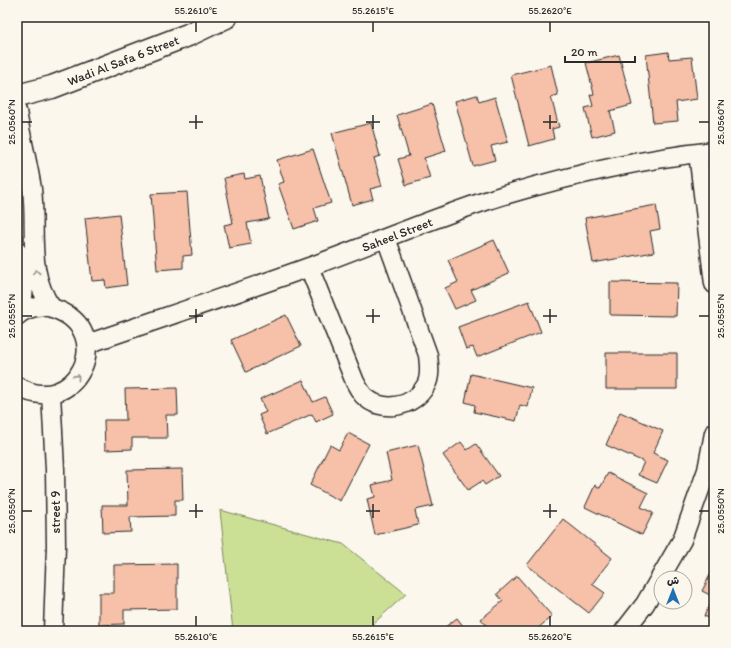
<svg xmlns="http://www.w3.org/2000/svg" width="731" height="648" font-family="Itim,'Playpen Sans Arabic',sans-serif">
<style>
.green{fill:#cce095;stroke:#7c8660}
.building{fill:#f6c0a9;stroke:#2b2b2b}
.lines{fill:none;stroke-linecap:round;stroke-linejoin:round}
.street-casing{stroke:#2b2b2b;stroke-width:21}
.secondary-casing{stroke:#2b2b2b;stroke-width:25}
.street{stroke:#fbf7ec;stroke-width:18}
.secondary{stroke:#fbf7ec;stroke-width:22}
.oneway{stroke:#93918c}
.ticks{fill:none;stroke:#2b2b2b;stroke-width:1.5}
.labels{text-anchor:middle;stroke-width:3;stroke-linejoin:round;paint-order:stroke}
.street-label{font-size:13px;fill:#2b2b2b;stroke:#fbf7ec}
.neatline{fill:none;stroke:#2b2b2b;stroke-width:1.5}
.ticks-label{font-size:10px;text-anchor:middle;fill:#2b2b2b}
</style>
<rect width="100%" height="100%" fill="#fbf7ec"/>
<filter id="ink" filterUnits="userSpaceOnUse"><feTurbulence type="fractalNoise" baseFrequency=".025" numOctaves="2"/><feDisplacementMap in="SourceGraphic" scale="8" xChannelSelector="R" yChannelSelector="G"/><feConvolveMatrix kernelMatrix="1 2 1 2 8 2 1 2 1" color-interpolation-filters="sRGB"/></filter>
<g filter="url(#ink)">
<path class="green" d="M220,510l123,34 63,50 -41,37h-132z"/>
<path class="building" d="M668,52l1,7 23,-2 5,42 -21,3 2,19 -25,2 -7,-68z
M619,55l13,50 -22,6 5,20 -23,6 -7,-29 8,-2 -3,-11 4,-1 -8,-31z
M551,65l7,30 -7,2 8,30 -7,2 2,10 -25,7 -18,-71z
M477,95l2,7 16,-5 13,45 -17,4 4,14 -22,6 -18,-65z
M432,104l14,47 -22,7 6,20 -24,7 -8,-26 11,-3 -12,-41z
M371,123l9,33 -6,2 8,28 -12,3 3,10 -21,6 -20,-72z
M313,149l18,54 -17,5 4,13 -24,8 -16,-45 6,-2 -7,-22z
M244,174l1,5 15,-3 9,43 -22,4 4,21 -22,4 -5,-23 9,-2 -9,-45z
M17,184h6l1,16h-7z
M187,192l5,63 -9,1v12l-26,2 -6,-76z
M656,205l4,24 -10,2 4,21 -61,11 -8,-45z
M119,214l8,71 -21,3 -1,-8 -13,1 -7,-63z
M494,240l15,33 -38,17 5,10 -21,9 -10,-21 13,-6 -10,-22z
M610,282l67,1 -1,33 -66,-1z
M529,301l12,31 -64,25 -4,-10 -7,2 -8,-22z
M286,315l15,31 -55,26 -15,-32z
M606,353h71v36h-71z
M471,374l61,14 -4,19 -8,-2 -4,16 -42,-9 1,-7 -10,-3z
M303,380l10,22 12,-5 8,17 -17,8 -4,-8 -45,20 -8,-19 7,-3 -6,-13z
M177,388l1,27h-12l1,23h-35v11l-27,1 -1,-30h22l-1,-31z
M620,412l43,19 -10,22 15,7 -11,23 -19,-8 6,-13 -38,-17z
M348,433l21,11 -29,57 -30,-16 20,-40 9,5z
M461,442l6,8 9,-6 23,32 -14,9 -3,-4 -14,9 -25,-35z
M418,445l15,61 -18,4 3,15 -43,10 -8,-36 8,-2 -3,-12 20,-5 -6,-27z
M182,469l1,31h-8v16l-45,1 1,15 -28,1 -1,-28h26l-1,-35z
M608,473l40,20 -7,14 12,6 -11,22 -57,-28 10,-22 5,3z
M563,519l49,39 -20,26 13,9 -16,20 -62,-48z
M177,564v45l-53,1v14l-25,1v-32h15v-28z
M713,569l1,1v50l-10,-4 10,-19 -12,-6z
M517,576l35,40 -17,15h-44l-10,-12 22,-18 -6,-7z
M457,618l10,13h-27z"/>
<g class="lines">
<defs>
<path id="street" d="M17,111c4,26 11,52 15,78 5,41 -6,83 20,119
M698,153l16,131
M17,251c8,24 9,37 3,62
M309,267l46,115c2,4 5,9 8,13 18,19 51,13 63,-10 5,-9 3,-20 2,-30l-42,-117
M17,316c10,-9 26,-12 38,-7 64,23 20,112 -38,77
M87,344c75,-26 150,-51 225,-78 63,-23 125,-50 189,-70 70,-21 141,-37 213,-45
M51,394l4,75 1,77 -3,85
M624,631l21,-27 37,-64 25,-70 7,-37"/>
<path id="secondary" d="M17,96l35,-9 136,-52 38,-18"/>
</defs>
<use href="#street" class="street-casing"/>
<use href="#secondary" class="secondary-casing"/>
<use href="#street" class="street"/>
<use href="#secondary" class="secondary"/>
</g>
<defs><path id="oneway-chevron" d="M-2-3.5L2.5 0L-2 3.5" fill="none" stroke-width="1.6" stroke-linecap="round" stroke-linejoin="round"/></defs>
<g class="oneway">
<use href="#oneway-chevron" transform="translate(36 272) rotate(-100)"/>
<use href="#oneway-chevron" transform="translate(77 377) rotate(-51)"/>
</g>
</g>
<path class="ticks" d="M196,22v10M373,22v10M550,22v10M196,115v14M373,115v14M550,115v14M22,122h10M189,122h14M366,122h14M543,122h14M699,122h10M196,309v14M373,309v14M550,309v14M22,316h10M189,316h14M366,316h14M543,316h14M699,316h10M196,504v14M373,504v14M550,504v14M22,511h10M189,511h14M366,511h14M543,511h14M699,511h10M196,616v10M373,616v10M550,616v10"/>
<g class="labels">
<g class="street-label">
<text transform="translate(123 60) rotate(-21)" y="5">Wadi Al Safa 6 Street</text>
<text transform="translate(397 234) rotate(-21)" y="5">Saheel Street</text>
<text transform="translate(55 512) rotate(-90)" y="5">street 9</text>
</g>
</g>
<rect width="731" height="648" fill="none" stroke="#fbf7ec" stroke-width="44"/>
<g transform="translate(673 590)"><circle r="19" fill="#fbf7ec" stroke="#a8a59f"/>
<path d="M0-3L7 15L0 10L-7 15Z" fill="#1f6fb2"/>
<text y="-6" font-size="11" font-weight="bold" text-anchor="middle" fill="#2b2b2b">ش</text>
</g>
<path d="M565 56v6h70v-6" fill="none" stroke="#2b2b2b" stroke-width="2"/>
<text x="571" y="56" font-size="12" fill="#2b2b2b" stroke="#fbf7ec" stroke-width="3" paint-order="stroke">20 m</text>
<rect x="22" y="22" width="687" height="604" class="neatline"/>
<g class="ticks-label">
<text x="196" y="14">55.2610°E</text>
<text x="373" y="14">55.2615°E</text>
<text x="550" y="14">55.2620°E</text>
<text transform="translate(11 122) rotate(-90)" y="4">25.0560°N</text>
<text transform="translate(720 122) rotate(-90)" y="4">25.0560°N</text>
<text transform="translate(11 316) rotate(-90)" y="4">25.0555°N</text>
<text transform="translate(720 316) rotate(-90)" y="4">25.0555°N</text>
<text transform="translate(11 511) rotate(-90)" y="4">25.0550°N</text>
<text transform="translate(720 511) rotate(-90)" y="4">25.0550°N</text>
<text x="196" y="640">55.2610°E</text>
<text x="373" y="640">55.2615°E</text>
<text x="550" y="640">55.2620°E</text>
</g>
</svg>
